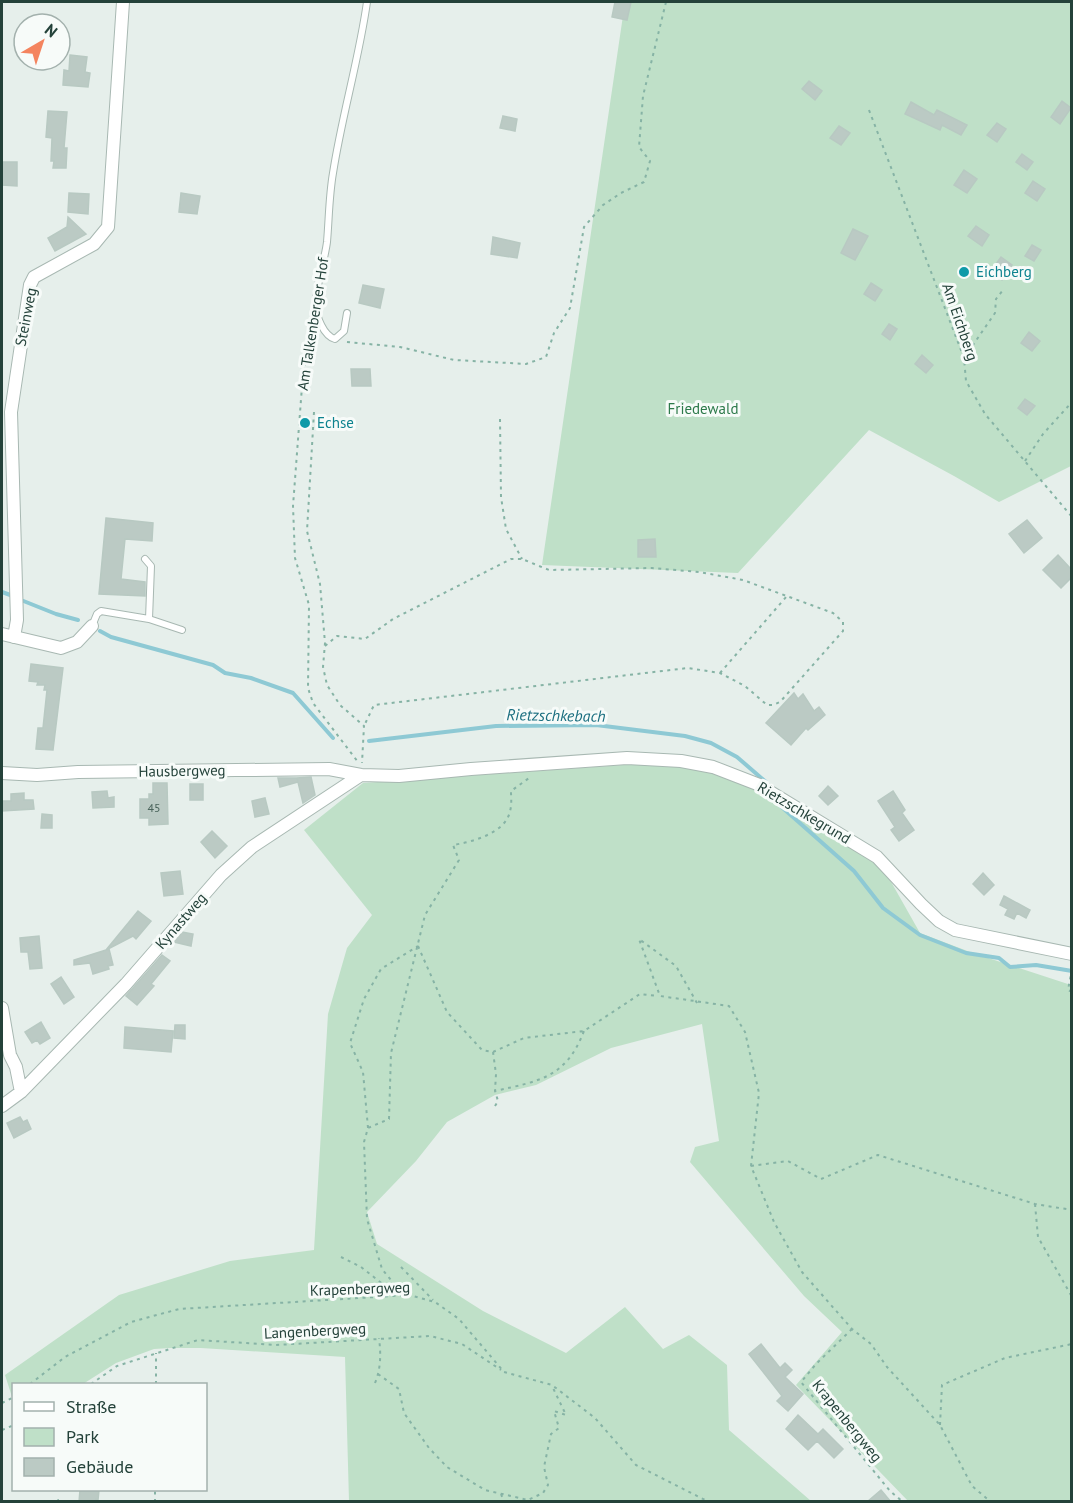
<svg xmlns="http://www.w3.org/2000/svg" width="1073" height="1503" font-family="'PT Sans',sans-serif">
<style>
.green{fill:#bfe0c8}
.lines{fill:none;stroke-linecap:round;stroke-linejoin:round}
.stream{stroke:#8ec9d4;stroke-width:4}
.building{fill:#bbcac4;stroke:#b8c9c2;stroke-width:1.5}
.lane-casing{stroke:#a8b8b2;stroke-width:8}
.street-casing{stroke:#a8b8b2;stroke-width:14}
.path{stroke:#86b3a5;stroke-width:2;stroke-dasharray:3 4.5;stroke-linecap:butt}
.lane{stroke:#fff;stroke-width:6}
.street{stroke:#fff;stroke-width:12}
.culture-dot{fill:#0f9aa8;stroke:#f7fbf9;stroke-width:2}
.labels{text-anchor:middle;stroke-width:6;stroke-linejoin:round;paint-order:stroke}
.number-label{font-size:12px;fill:#4a645c}
.culture-label{font-size:15px;fill:#0d838f;stroke:#f7fbf9;text-anchor:start}
.street-label{font-size:15px;fill:#24423a;stroke:#f7fbf9}
.park-label{font-size:15px;fill:#2d7a4b;stroke:#f7fbf9}
.water-label{font-size:16px;font-style:italic;fill:#1c6f80;stroke:#f7fbf9}
</style>
<rect width="100%" height="100%" fill="#e6efeb"/>
<path class="green" d="M625,2h446v464l-72,36 -45,-26 -85,-46 -131,143 -196,-8z
M681,761l32,6 164,90 43,76 50,19 101,33v516h-163l-112,-116 46,-53 -38,-36 -114,-134 5,-15 24,-6 -17,-117 -91,24 -75,37 -41,10 -48,27 -31,39 -49,51 10,32 106,67 83,42 59,-46 38,42 26,-14 38,30 2,65 82,71h-462l-4,-144 -144,-9h-30l-17,1 -38,14 -33,21h-69l-1,16 -8,-25 114,-80 111,-34 84,-11 14,-236 19,-66 25,-33 -68,-85 59,-47z"/>
<g class="lines">
<path class="stream" d="M2,592l11,4
M21,600l35,14 22,6
M100,631l11,6 102,28 12,8 26,5 42,15 40,45
M369,741l127,-15 100,-1 89,11 26,7 26,14 29,25
M776,802l78,69 29,37 37,27 46,18 33,5 11,9 26,-2 36,6"/>
</g>
<path class="building" d="M615,2h16l-4,18 -15,-3z
M70,55l17,2 -2,15 5,1 -2,14 -25,-2 1,-15 5,1z
M809,81l13,10 -7,9 -13,-11z
M1062,101l9,7 -11,16 -9,-7z
M911,102l23,13 3,-5 30,15 -6,10 -19,-10 -2,5 -35,-16z
M48,111l19,1 -3,36h3l-1,20h-13l1,-7h-3l1,-23 -6,-1z
M503,116l14,3 -2,12 -15,-3z
M997,123l9,6 -9,13 -10,-7z
M839,126l11,7 -9,12 -11,-7z
M1022,154l11,8 -6,8 -11,-8z
M2,162h15v24l-15,-1z
M964,170l13,9 -10,14 -13,-8z
M1033,181l12,8 -8,12 -12,-8z
M69,193l20,1 -1,20 -20,-2z
M181,193l19,3 -3,18 -18,-2z
M68,217l18,17 -31,17 -7,-13 19,-11z
M976,226l13,9 -7,11 -14,-10z
M853,229l15,7 -13,24 -14,-7z
M493,237l27,6 -3,15 -26,-4z
M1032,245l9,5 -7,11 -9,-5z
M1001,257l11,8 -10,15 -12,-8z
M871,283l11,7 -7,11 -11,-7z
M363,285l21,4 -4,19 -21,-5z
M889,324l8,5 -7,11 -8,-6z
M1029,332l11,9 -8,10 -11,-8z
M922,355l11,10 -7,8 -11,-9z
M351,369h19l1,17h-19z
M1025,399l10,7 -8,9 -9,-7z
M106,518l47,5 -1,18 -27,-2 -4,40 24,3v14l-46,-2z
M1027,520l15,18 -18,15 -15,-19z
M655,539l1,18h-18v-17z
M1058,555l13,14v9l-10,10 -18,-18z
M31,664l32,4 -10,82 -17,-1 2,-21h5l4,-38h-3l1,-5h-8l1,-3 -9,-1z
M794,693l4,6 5,-5 11,17 5,-4 6,8 -17,15 -2,-2 -15,17 -25,-22z
M311,777l4,18 -12,8 -6,-25z
M278,778h19l1,4 -18,5z
M153,783h14l1,41 -19,1v-7h-9v-19h9v-5h4z
M190,784h13v16h-13z
M828,786l10,10 -10,9 -9,-9z
M107,791l1,7 6,-1v10l-21,1 -1,-16z
M893,791l12,19 -3,3 12,17 -15,11 -8,-11 4,-3 -17,-26z
M24,793v7h9l1,9 -32,2v-10h9v-7z
M265,798l4,16 -14,3 -3,-16z
M42,814l10,1v13h-11z
M212,831l15,15 -12,12 -14,-16z
M180,871l3,23 -19,2 -3,-23z
M983,873l11,12 -10,10 -11,-11z
M1004,896l26,14 -4,8 -9,-5 -3,6 -9,-4 3,-6 -8,-4z
M138,911l13,10 -15,18 -3,-3 -27,14 3,-1 4,16 -5,1 1,3 -16,5 -3,-11 -16,2v-5l32,-10z
M182,932l11,2 -2,12 -17,-4z
M39,936l3,32 -12,1 -2,-17h-7l-1,-14z
M162,955l8,6 -19,23 3,2 -17,19 -11,-9z
M61,977l13,20 -10,7 -13,-20z
M41,1022l9,16 -10,6 -3,-4 -5,3 -7,-11z
M175,1025h10v14l-11,-1z
M125,1027l48,4 -2,21 -47,-4z
M20,1117l3,5 4,-2 4,9 -17,9 -7,-15z
M761,1344l19,24 5,-5 7,7 -7,7 18,17 -15,17 -11,-10 5,-5 -33,-42z
M798,1415l20,19 5,-5 20,20 -9,9 -17,-17 -9,9 -22,-21z
M80,1490h19l-1,10 -2,-1 -1,3h-16z
M881,1490l10,12h-24z"/>
<g class="lines">
<defs>
<path id="lane" d="M347,313l-3,18 -9,8c-11,-3 -19,-22 -19,-34 -1,-16 9,-46 11,-63 2,-23 2,-46 6,-69 9,-58 26,-114 34,-171
M149,619l33,11
M92,626l5,-12 4,-3 48,8 2,-53 -6,-7"/>
<path id="street" d="M2,634l59,14 16,-6 15,-16
M14,637l3,-17 -6,-208 19,-127 4,-8 60,-33 14,-17 15,-225
M2,773l35,2 41,-3 251,-3 32,6 38,1 72,-7 156,-11 54,3 32,6 44,17 120,73 44,47 18,17 16,9 117,24
M2,1008l8,47 6,12 5,25
M2,1106l19,-14 105,-108 95,-109 31,-28 109,-72"/>
</defs>
<use href="#lane" class="lane-casing"/>
<use href="#street" class="street-casing"/>
<path class="path" d="M869,110l95,248 2,23 19,33 87,103
M312,326l-9,47 -10,133 2,52 14,47 -1,83 5,15 45,59
M347,342l53,5 54,13 72,4 20,-7 8,-24 16,-25 14,-81 19,-22 18,-12 23,-11 6,-21 -11,-14 4,-51 23,-94
M964,358l31,-45 1,-14 7,-9
M314,412l-7,119 13,53 5,59 -2,24 4,18 13,20 24,21 -2,37
M500,419l1,78 5,32 16,30
M1025,461l18,-27 29,-32
M325,646l12,-10 28,3 28,-20 118,-60h11l27,11 103,-2 47,4 44,8 90,33 10,9v9l-63,71 -7,3h-6l-22,-19 -25,-13 -32,-5 -314,37 -10,21
M720,673l67,-77
M418,946l29,66 35,38 11,2 31,-14 60,-7 56,-37 18,2
M1072,969l-4,21 4,2
M697,1003l-21,-37 -37,-27 21,57 69,10 16,26 14,61 -8,73 23,56 28,50 50,57 19,15 16,23 53,58 32,61 19,16
M493,1052l3,22 -1,17c44,-10 71,-13 89,-60
M495,1106l3,-5 -3,-10
M368,1128l-5,-56 -13,-29 14,-44 17,-30 37,-23
M751,1166l37,-5 33,18 57,-24 157,49 37,6
M1035,1204l3,33 34,60
M341,1257l20,10 23,18 23,9
M401,1267l32,33
M400,1291l-18,-22 -15,-50 -3,-77 4,-14 21,-9 2,-66 34,-138 34,-55 -6,-15c19,-3 53,-12 57,-34 2,-6 1,-13 1,-20l18,-13
M852,1329l-36,35 -15,18 89,109 13,11
M378,1374l21,15 5,24 25,35 18,19 38,23 43,10 15,-7 5,-8 -4,-18 7,-33 8,-6 -5,-17 12,4 -13,-27
M375,1383c6,-15 6,-29 4,-45
M30,1384l35,-27 66,-35 48,-13 230,-14 26,7 24,17 45,53 48,13 43,33 41,47 73,37
M91,1384l26,-18 81,-26 78,5 154,-9 32,8 39,26
M156,1384v-31
M2,1403l12,-6
M940,1425l2,-40 63,-27 67,-14
M2,1430l12,-5
M501,1494l3,8
M50,1502l9,-2
M155,1502v-12"/>
<use href="#lane" class="lane"/>
<use href="#street" class="street"/>
</g>
<g class="culture-dot">
<circle cx="964" cy="272" r="6"/>
<circle cx="305" cy="423" r="6"/>
</g>
<g class="labels">
<g class="number-label">
<text x="154" y="812">45</text>
</g>
<g class="culture-label">
<text x="976" y="277">Eichberg</text>
<text x="317" y="428">Echse</text>
</g>
<g class="street-label">
<text transform="translate(26 317) rotate(-79)" y="5">Steinweg</text>
<text transform="translate(960 322) rotate(71)" y="5">Am Eichberg</text>
<text transform="translate(313 324) rotate(-81)" y="5">Am Talkenberger Hof</text>
<text transform="translate(182 771) rotate(-1)" y="5">Hausbergweg</text>
<text transform="translate(804 813) rotate(31)" y="5">Rietzschkegrund</text>
<text transform="translate(181 921) rotate(-49)" y="5">Kynastweg</text>
<text transform="translate(360 1289) rotate(-2)" y="5">Krapenbergweg</text>
<text transform="translate(315 1331) rotate(-3)" y="5">Langenbergweg</text>
<text transform="translate(847 1421) rotate(51)" y="5">Krapenbergweg</text>
</g>
<g class="park-label">
<text x="703" y="414">Friedewald</text>
</g>
<g class="water-label">
<text transform="translate(556 715) rotate(1)" y="6">Rietzschkebach</text>
</g>
</g>
<rect width="1073" height="1503" fill="none" stroke="#24423a" stroke-width="6"/>
<rect x="12" y="1383" width="195" height="108" fill="#f7fbf9" stroke="#a3b1ad" stroke-width="1.5"/>
<rect x="24" y="1402" width="30" height="9" fill="#ffffff" stroke="#a3b1ad" stroke-width="1.5"/>
<text x="66" y="1413" font-size="18" fill="#24423a">Straße</text>
<rect x="24" y="1428" width="30" height="18" fill="#bfe0c8" stroke="#a3b1ad" stroke-width="1.5"/>
<text x="66" y="1443" font-size="18" fill="#24423a">Park</text>
<rect x="24" y="1458" width="30" height="18" fill="#bbcac4" stroke="#a3b1ad" stroke-width="1.5"/>
<text x="66" y="1473" font-size="18" fill="#24423a">Gebäude</text>
<g transform="translate(42 42) rotate(39)"><circle r="28" fill="#f7fbf9" stroke="#a3b1ad" stroke-width="1.5"/>
<path d="M0-4.5L10 22L0 15L-10 22Z" fill="#f4845f"/>
<text y="-9" font-size="16" font-weight="bold" text-anchor="middle" fill="#24423a">N</text>
</g>
</svg>
